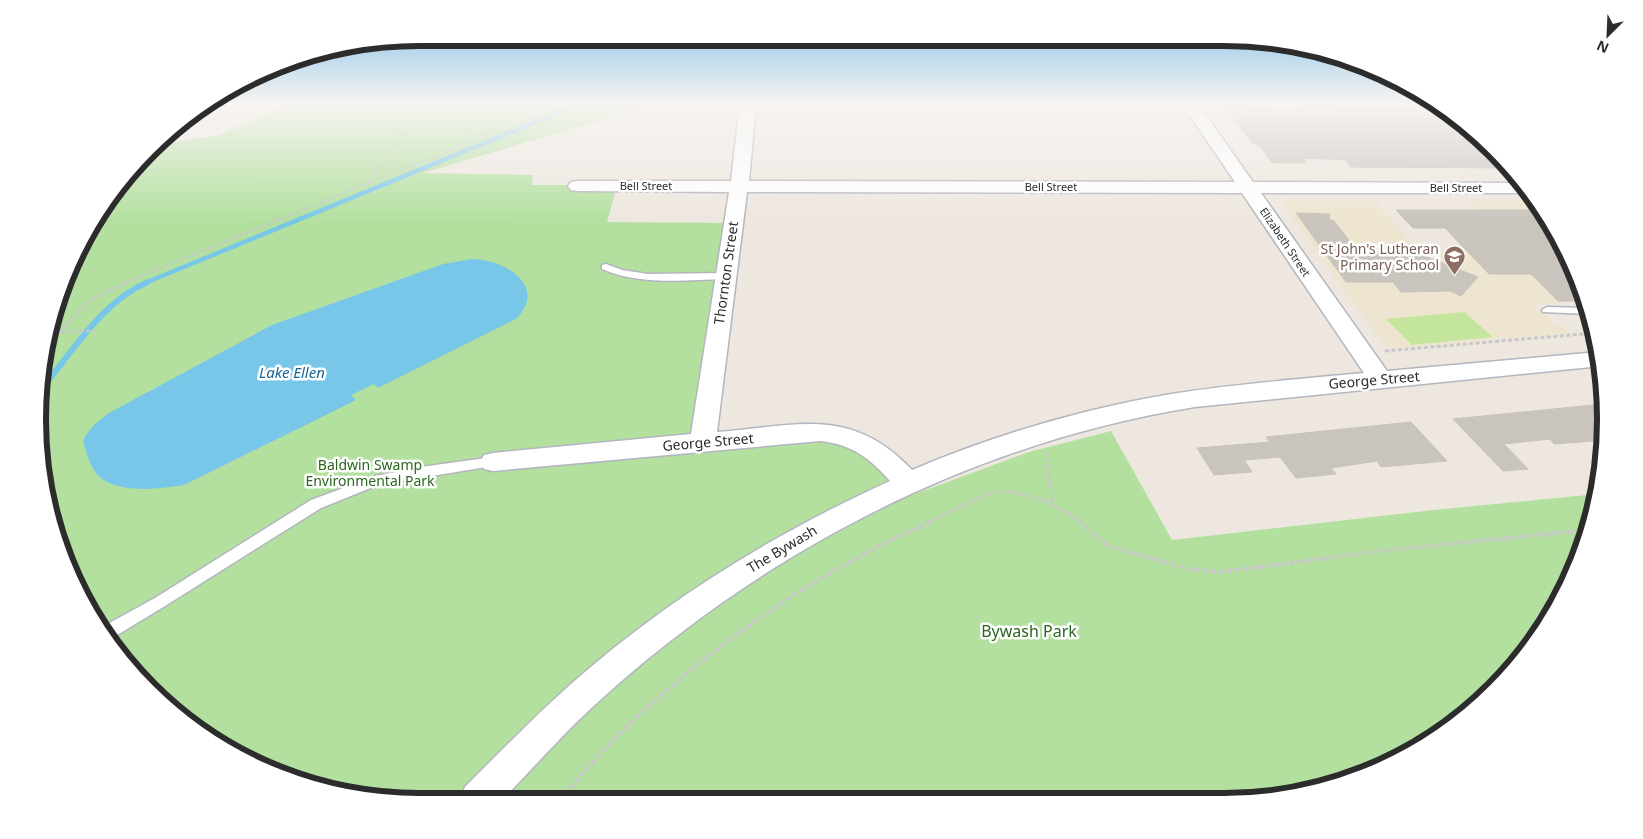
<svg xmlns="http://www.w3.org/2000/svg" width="1643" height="839" font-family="'Noto Sans',sans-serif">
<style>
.education{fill:#ede5d0}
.green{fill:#b3e09f}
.pitch{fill:#c4e69c}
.water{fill:#79c7e8}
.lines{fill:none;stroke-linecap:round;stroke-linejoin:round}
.stream-far1{stroke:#79c7e8;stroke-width:4.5}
.stream{stroke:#79c7e8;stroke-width:6}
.building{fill:#c9c5be;stroke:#c8c3b9}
.service-casing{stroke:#b3b5bf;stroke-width:3}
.minor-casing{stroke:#b3b5bf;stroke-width:3}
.path-far2{stroke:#c8c8c8;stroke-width:2.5;stroke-dasharray:2.5 2;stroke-linecap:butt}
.path-far1{stroke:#c8c8c8;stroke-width:3;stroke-dasharray:4 2.5;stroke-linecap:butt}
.path{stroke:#c8c8c8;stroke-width:4;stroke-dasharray:5 3;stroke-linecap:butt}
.service{fill:#fff;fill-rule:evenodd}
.minor{fill:#fff;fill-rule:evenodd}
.labels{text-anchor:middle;stroke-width:5;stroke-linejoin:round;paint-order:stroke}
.far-street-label{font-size:11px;fill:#2c2c2c;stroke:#fff}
.education-label{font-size:14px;fill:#785e54;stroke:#fff;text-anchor:end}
.street-label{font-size:14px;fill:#2c2c2c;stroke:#fff}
.park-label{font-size:14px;fill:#2b661f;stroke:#fff}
.water-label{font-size:15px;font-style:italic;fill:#166697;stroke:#fff}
.near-park-label{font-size:16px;fill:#2b661f;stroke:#fff}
.rim{fill:none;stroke:#2c2c2c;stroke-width:6}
</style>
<rect width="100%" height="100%" fill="#ede7df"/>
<path class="education" d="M1288,199h86l44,52 101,1 -51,-53 66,1 20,28 32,73 -52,3 22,22h7l6,7 -175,16 -11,-5 -100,-140z"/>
<path class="green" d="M286,104h369l-232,69 110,2 -1,10h85l-10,37 128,1 -30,217 124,-8 79,48 -151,80 -283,240 -79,1 -74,-12 -70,-27 -101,-72 -73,-102 -36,-119 4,-124 21,-71 36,-66 60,-64 57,-9z
M1111,431l61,109 262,-30 163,-16 -4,24 -27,70 -55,83 -55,52 -87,50 -95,25 -775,2 96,-107 149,-111 127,-72 158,-58z"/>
<path class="pitch" d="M1464,312l29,25 -81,8 -26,-26z"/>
<path class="water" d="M472,259c32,0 77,27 44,60l-138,69 -4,-4 -23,11 5,5 -172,85c-24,4 -71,10 -88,-12 -7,-10 -10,-21 -13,-32 6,-13 15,-20 26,-28l163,-88 171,-61z"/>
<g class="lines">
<path class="stream-far1" d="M145,283l434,-179"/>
<path class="stream" d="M44,386c30,-37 59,-85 104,-104"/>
</g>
<path class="building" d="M1223,104h29l4,5h48l-3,-3 137,-1 18,11 55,52 -160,-1 -6,-7 -41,-2 2,4 -3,1h-31l-12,-17 -8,-3z
M1396,210h136l21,19h-12l24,22 21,50h-28l-27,-27h-42l-44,-46h-32z
M1296,213l34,1 -1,5 5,2 24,31h56l64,25 -17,19 -11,-5 -49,1 -8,-10h-47z
M1593,405l11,10 1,25 -51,4 -4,-5 -46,5 24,25 -25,2 -50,-52z
M1411,422l36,39 -66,6 -4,-6 -46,7 5,6 -40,4 -16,-21 -36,3 8,12 -38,3 -17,-27 73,-6 -4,-5z"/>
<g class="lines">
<defs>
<path id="service" d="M606,264l16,6 26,4 78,-1 5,3 -5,3c-42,1 -84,7 -124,-10v-4z
M1547,307l41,1 1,6 -46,-2 -1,-2z
M493,457l5,2 2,3 -2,3 -120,20 -57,23 -156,98 -51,31 -10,-11 51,-28 156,-98 65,-24 45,-9z"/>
<path id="minor" d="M740,104h16l-7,77 486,1 -53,-78h16l55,78 268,1 8,10h-268l126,178 211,-19 3,14 -406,41c-218,35 -422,139 -587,286 -38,33 -71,71 -106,107l-42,1 5,-14c35,-35 69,-70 106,-103 95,-84 204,-151 319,-203 -20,-23 -39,-37 -70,-40l-327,30 -9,-2 -4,-7 4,-7 9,-2 198,-19 38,-242 -152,-1 -6,-1 -3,-4 3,-4 6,-1h154zM747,192l495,1 122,180c-64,6 -129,11 -193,21 -88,15 -177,41 -259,76 -61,-65 -116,-44 -195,-38z"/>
</defs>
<use href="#service" class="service-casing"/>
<use href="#minor" class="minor-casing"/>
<path class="path-far2" d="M367,184l87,-35 18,-15 46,-6
M124,283l242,-99 30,-35 1,-15 21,-30"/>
<path class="path-far1" d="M49,330l5,4 17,-3h24
M45,345l44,-44 38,-19
M1385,351l209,-18
M1046,452l6,51
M929,522c16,-7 54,-28 69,-30 23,-3 65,15 83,30"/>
<path class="path" d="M1079,521l29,25 81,23 33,3 157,-21 209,-21
M559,800c20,-22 40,-46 61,-67 92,-88 196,-161 312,-212"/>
<use href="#service" class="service"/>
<use href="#minor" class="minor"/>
</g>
<linearGradient id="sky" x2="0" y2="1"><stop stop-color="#7bbce8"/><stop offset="0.47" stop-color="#f7f4f1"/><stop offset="1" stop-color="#f7f4f1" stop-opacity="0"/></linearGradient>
<rect width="1643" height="221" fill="url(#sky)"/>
<defs>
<symbol id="school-pin" viewBox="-11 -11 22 30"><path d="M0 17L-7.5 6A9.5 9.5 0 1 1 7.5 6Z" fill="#8d6e63" stroke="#fff"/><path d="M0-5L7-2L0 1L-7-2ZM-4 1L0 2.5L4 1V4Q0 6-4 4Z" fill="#fff"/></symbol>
</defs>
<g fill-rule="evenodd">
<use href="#school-pin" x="1442" y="244" width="25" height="34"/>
</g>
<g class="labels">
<g class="far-street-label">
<text x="646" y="190">Bell Street</text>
<text x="1051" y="191">Bell Street</text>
<text x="1456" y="192">Bell Street</text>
<text transform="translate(1285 242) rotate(56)" y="4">Elizabeth Street</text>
</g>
<g class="education-label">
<text x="1439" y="254">St John's Lutheran<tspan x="1439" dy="16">Primary School</tspan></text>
</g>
<g class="street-label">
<text transform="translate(726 273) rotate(-82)" y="5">Thornton Street</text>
<text transform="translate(1374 380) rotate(-5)" y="5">George Street</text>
<text transform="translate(708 442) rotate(-5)" y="5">George Street</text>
<text transform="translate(782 549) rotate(-31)" y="5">The Bywash</text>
</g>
<g class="park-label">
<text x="370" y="470">Baldwin Swamp<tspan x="370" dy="16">Environmental Park</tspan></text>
</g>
<g class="water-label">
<text x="292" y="378">Lake Ellen</text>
</g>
<g class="near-park-label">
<text x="1029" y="637">Bywash Park</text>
</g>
</g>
<path d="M0 0H1643V839H0ZM419 46H1224A373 373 0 0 1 1597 419V420A373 373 0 0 1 1224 793H419A373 373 0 0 1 46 420V419A373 373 0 0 1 419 46Z" fill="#fff" fill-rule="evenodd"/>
<path class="rim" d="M419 46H1224A373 373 0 0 1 1597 419V420A373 373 0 0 1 1224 793H419A373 373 0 0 1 46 420V419A373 373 0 0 1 419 46Z"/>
<g transform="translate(1608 35) rotate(204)" stroke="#ffffff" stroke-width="4" paint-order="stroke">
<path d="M0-4L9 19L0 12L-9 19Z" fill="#2c2c2c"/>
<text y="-8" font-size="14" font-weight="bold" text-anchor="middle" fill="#2c2c2c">N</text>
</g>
</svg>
